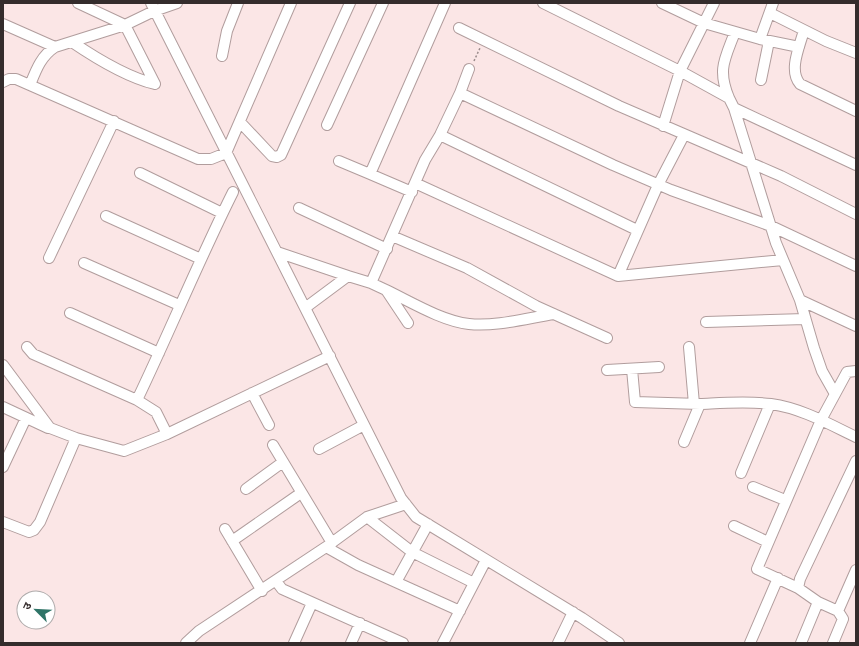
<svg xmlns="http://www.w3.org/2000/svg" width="859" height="646" font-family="'Sofia Sans Condensed','Noto Sans Devanagari',sans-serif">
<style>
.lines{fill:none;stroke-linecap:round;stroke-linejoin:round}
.minor-casing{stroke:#b19d9d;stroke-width:12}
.path{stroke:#9a8b8b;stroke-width:1.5;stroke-dasharray:2 2;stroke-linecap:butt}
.minor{stroke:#fff;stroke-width:10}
</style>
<rect width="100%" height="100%" fill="#fbe6e6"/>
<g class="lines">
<defs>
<path id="minor" d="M78,3l47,22 30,59
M151,3l250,495 15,19 166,101 37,25
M543,3l137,68 49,27 5,10 42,135 24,57 14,48 8,23 13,23
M662,3l42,20 56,16 39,8
M770,13l56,28 30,12
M3,24l52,23
M459,28l160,78 162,70 75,38
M804,30c-4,16 -16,40 -4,54l56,27
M760,39l13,-36
M72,42c25,17 54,35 83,42
M222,56l5,-25 11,-28
M761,80l8,-39
M3,82l6,-3h7l182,80h13l15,-6 65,-150
M30,85c6,-15 11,-29 25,-38l70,-22 29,-14 23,-8
M460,93l9,-24
M729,98c-12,-29 -4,-39 6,-66
M734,108l122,57
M240,122l32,34 5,1 4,-2 69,-152
M327,125l56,-122
M663,126l17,-55 34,-68
M440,135l197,95
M339,161l31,13
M140,173l82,40
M415,183l203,93 40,-91 26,-50
M412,192l-42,-18 75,-171
M299,208l88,41
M106,216l95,43
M392,236l75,32 69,38 71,32
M277,252l71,24
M49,258l65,-137
M84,263l95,42
M618,276l165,-16
M371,283l54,-123 15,-25 20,-42 153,72 58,25 100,36 85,40
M386,290c25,12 56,31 83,34 26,3 59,-6 85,-10
M800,300l56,26
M305,308l43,-32 23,7 15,7 22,33
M70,313l89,40
M706,322l99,-3
M27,347l6,7 104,46
M689,347l5,57
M3,365l47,63 26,10 48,13 43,-17 -11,-22 -19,-12c33,-69 62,-140 96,-208
M632,369l3,33 65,2
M607,370l52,-3
M252,393l17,32
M3,407l45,21
M167,434l163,-78
M684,442l16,-38c23,-1 48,-3 71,0 30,4 58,20 85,33
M273,445l59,98
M319,449l45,-24
M856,461l-56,118 -2,9 20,14 20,9 18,-41
M3,467l23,-49
M741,473l29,-69
M753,487l32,13
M246,489l37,-27
M406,504l-39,13 -41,30 32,18 102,46
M367,517l45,35 62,31
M3,522l26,10 5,-2 6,-8 36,-84
M734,526l34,16
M225,529l37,62
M232,541l69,-48
M276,581l6,8 121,54
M396,582l32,-58
M798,588l-41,-19 64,-149 26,-48 9,-1
M186,643l13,-12 127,-84
M294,643l18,-40
M351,643l9,-20
M443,643l43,-83
M558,643l15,-31
M750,643l28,-65
M801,643l17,-41
M833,643l10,-24 -5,-8"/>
</defs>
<use href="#minor" class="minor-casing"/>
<path class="path" d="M474,61l6,-13"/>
<use href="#minor" class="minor"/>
</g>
<rect width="859" height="646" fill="none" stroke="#342c2c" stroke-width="8"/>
<g transform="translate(36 610) rotate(294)"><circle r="19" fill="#ffffff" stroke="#aeabab"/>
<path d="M0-3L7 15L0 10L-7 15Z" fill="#2f7467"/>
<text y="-6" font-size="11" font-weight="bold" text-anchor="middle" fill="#342c2c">उ</text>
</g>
</svg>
